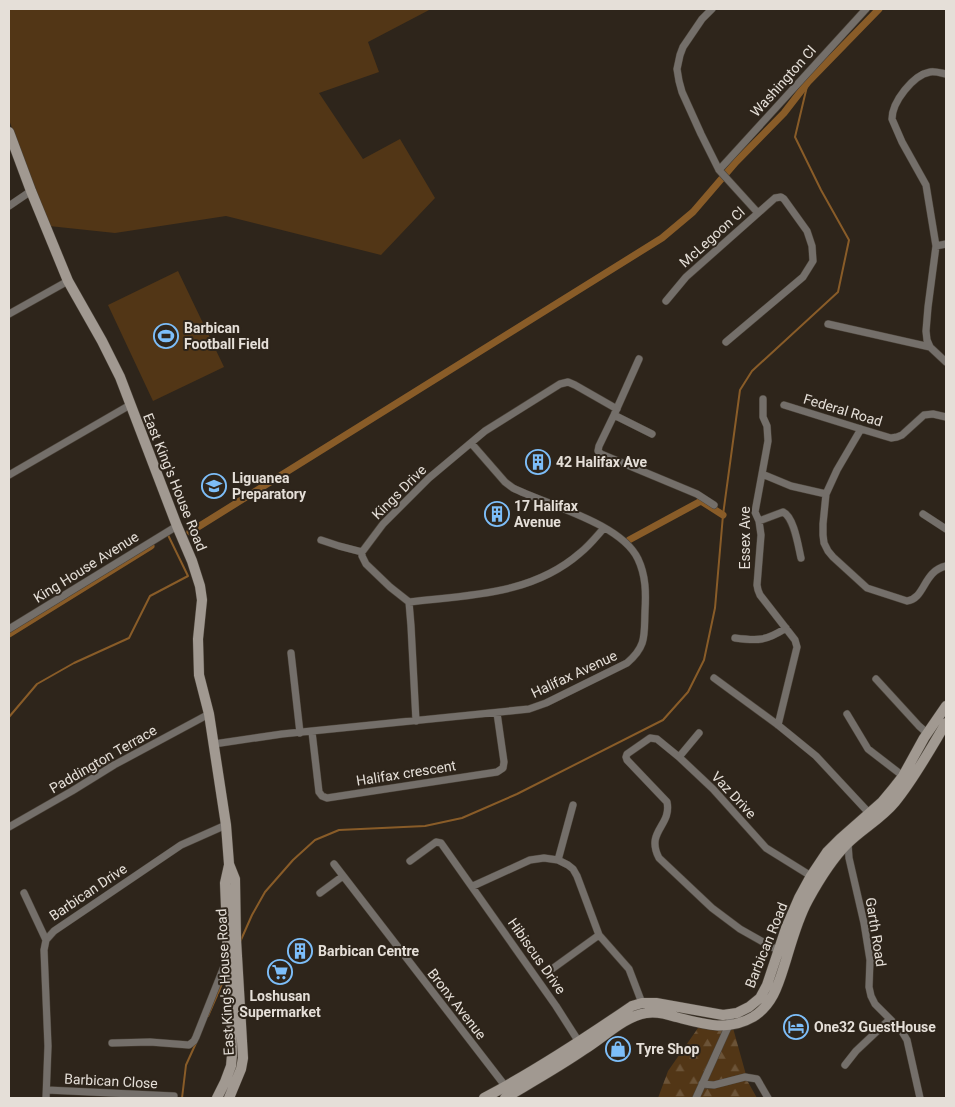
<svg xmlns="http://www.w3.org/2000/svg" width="955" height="1107" font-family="Roboto,sans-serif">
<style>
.green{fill:#523616}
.forest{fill:url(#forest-firs)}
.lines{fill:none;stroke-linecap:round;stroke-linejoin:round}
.stream{stroke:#895c28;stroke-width:2}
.canal{stroke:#895c28;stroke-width:7}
.street-casing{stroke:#4b4339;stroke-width:8}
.secondary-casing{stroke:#4b4339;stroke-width:11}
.street{stroke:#746f6a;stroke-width:7}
.secondary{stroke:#a19991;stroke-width:10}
.labels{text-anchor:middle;stroke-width:4;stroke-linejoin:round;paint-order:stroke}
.street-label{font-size:14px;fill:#e5dfd8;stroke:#2e251b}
.poi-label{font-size:14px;font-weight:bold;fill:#e5dfd8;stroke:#2e251b;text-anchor:start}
</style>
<defs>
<pattern id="forest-firs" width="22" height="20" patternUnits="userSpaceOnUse" patternTransform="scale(1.25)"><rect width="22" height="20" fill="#523616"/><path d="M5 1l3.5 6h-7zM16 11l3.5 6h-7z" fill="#6b5337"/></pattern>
</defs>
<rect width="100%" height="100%" fill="#2e251b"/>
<path class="green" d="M9,9h422l-63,33 11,30 -60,21 44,66 37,-20 35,59 -54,57 -155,-39 -111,17 -66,-7 -40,-106z
M178,271l46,96 -71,34 -45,-96z"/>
<path class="forest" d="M698,1028h35l15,54 9,16h-99l10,-27z"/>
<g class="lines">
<path class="stream" d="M9,717l28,-33 37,-21 55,-25 21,-42 38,-20 -20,-41
M240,942l12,-27 13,-23 28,-32 22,-20 24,-10 86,-4 37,-8 55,-24 146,-74 25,-28 16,-32 11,-52 8,-93 17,-125 12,-19 86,-79 11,-52 -28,-50 -26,-53 13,-55
M208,1016l17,-39
M182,1098l4,-33 10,-22"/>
<path class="canal" d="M190,532l472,-294 31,-26 43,-50 48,-49 24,-31 71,-73
M629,540l72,-39 22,14
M9,634l142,-88"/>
<defs>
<path id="street" d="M712,9l-10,10 -19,28 -3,8 -3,14 2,12 3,11 19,42 18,36 39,43
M946,74c-5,-1 -11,-3 -16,-2 -17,3 -38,30 -38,47l10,23 24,43 10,61 -8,61 -2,24 1,9 3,7 16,15
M719,170l147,-161
M9,206l22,-15
M936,246l10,-2
M666,301l20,-24 89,-79 6,-1 3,2 23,32 5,15 1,15 -10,16 -77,65
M9,314l59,-33
M828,324l102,23
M639,359l-25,56 -15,31 -1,5 3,3 96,40 17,11
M763,399v18l4,9 1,15 -13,71 4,9 2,14 -4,50 1,5 2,5 35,45 2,7 -19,78
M784,405l77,24 30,9 6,-1 5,-2 22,-20 9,-1 13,3
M614,415l38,19
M861,429l-24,41 -11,24 -3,30v11l1,8 4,8 5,6 34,31 40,13c18,-2 16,-30 39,-35
M762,474l29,12 35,8
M9,475l121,-70
M923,514l23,15
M759,521l24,-9c11,5 15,33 18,46
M321,540l18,6 23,6
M409,602c60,-7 123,-7 171,-49 9,-7 16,-16 24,-25
M9,629l168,-103
M735,638c23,3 31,3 51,-10
M291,653l9,80
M714,678l64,47 38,31 53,57
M876,679l43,47 8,7
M847,714l21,35 35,27
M416,721l-5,-95 -2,-24 -19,-15 -24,-23 -4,-8v-4l21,-28 46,-46 56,-47 75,-47 8,-2 7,3 42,24
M312,732l7,60 3,4 5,2 170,-26 6,-4 1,-6 -7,-49
M214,744l68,-10 247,-25 17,-6 81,-40c20,-17 17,-28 18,-52 1,-18 1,-35 -7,-52 -17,-36 -91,-54 -125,-71l-8,-6 -34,-39
M679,757l20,-24
M9,827l63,-36 42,-26 95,-51
M848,843l1,15 15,65 6,37 -1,27 2,9 4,8 26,26 6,10 13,58
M558,860l15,-55
M410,861l26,-19 5,1 115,163 23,36
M334,864l172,223
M473,886l57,-26 14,-2 14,2 10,5 5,4 4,7 22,59 30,34 13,34
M24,893l22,47
M320,893l23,-17
M779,951l-39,-22 -28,-21 -53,-50c-14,-27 13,-32 8,-56l-40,-42 -1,-3 1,-3 23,-16 7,1 22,18 34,32 53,59 45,28
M552,969l47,-34
M112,1043l38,-1 39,3 5,-4 2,-4 31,-78
M845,1065l11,-14 34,-32
M702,1084l12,1 31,-8 12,2 11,19
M47,1090l127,6
M46,1098l2,-52 -4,-96 2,-10 8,-9 127,-86 45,-20
M696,1098l33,-73 2,-11"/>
<path id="secondary" d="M9,132l22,59 37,90 34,60 18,36 57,149 15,35 8,25 2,14 -4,39 1,36 10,39 17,111 3,39 6,15 1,60 7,119 -2,11 -12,29
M217,1098l8,-16 6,-16 1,-11 -1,-66 -3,-33 -3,-73 4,-18
M484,1098c51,-27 100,-59 148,-92l10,-3h14l67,12 14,-2 12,-6 11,-9 7,-13 19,-57 13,-30 12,-22 16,-24 13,-13 42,-37 10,-12 11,-14 21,-38 22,-32
M505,1098c27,-16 54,-31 80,-49 18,-11 40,-33 61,-36 10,-2 21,1 30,4 27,7 51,15 77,0 21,-13 26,-35 33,-57 6,-20 12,-42 22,-60 11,-20 23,-40 39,-56 15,-15 34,-25 48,-42 19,-23 36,-54 51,-79"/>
</defs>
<use href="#street" class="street-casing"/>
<use href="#secondary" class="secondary-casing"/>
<use href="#street" class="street"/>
<use href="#secondary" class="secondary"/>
</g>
<defs>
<symbol id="stadium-ring" viewBox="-11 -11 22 22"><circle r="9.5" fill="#2e251b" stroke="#7dbef9" stroke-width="1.5"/><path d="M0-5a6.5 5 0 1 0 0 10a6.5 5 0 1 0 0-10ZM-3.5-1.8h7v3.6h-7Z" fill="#7dbef9"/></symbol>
<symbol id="building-ring" viewBox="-11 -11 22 22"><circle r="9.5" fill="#2e251b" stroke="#7dbef9" stroke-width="1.5"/><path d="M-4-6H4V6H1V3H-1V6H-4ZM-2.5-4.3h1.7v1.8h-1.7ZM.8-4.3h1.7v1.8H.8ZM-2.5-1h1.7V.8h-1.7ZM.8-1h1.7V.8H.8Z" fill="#7dbef9"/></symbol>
<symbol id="school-ring" viewBox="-11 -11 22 22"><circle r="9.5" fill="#2e251b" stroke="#7dbef9" stroke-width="1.5"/><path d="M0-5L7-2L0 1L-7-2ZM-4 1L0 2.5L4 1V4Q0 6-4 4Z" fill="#7dbef9"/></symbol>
<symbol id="supermarket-ring" viewBox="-11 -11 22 22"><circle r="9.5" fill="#2e251b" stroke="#7dbef9" stroke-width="1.5"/><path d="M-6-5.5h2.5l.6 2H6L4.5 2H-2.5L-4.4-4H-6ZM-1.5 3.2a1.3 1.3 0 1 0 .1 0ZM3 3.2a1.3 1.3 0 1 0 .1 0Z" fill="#7dbef9"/></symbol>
<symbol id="hotel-ring" viewBox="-11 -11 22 22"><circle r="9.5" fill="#2e251b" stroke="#7dbef9" stroke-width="1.5"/><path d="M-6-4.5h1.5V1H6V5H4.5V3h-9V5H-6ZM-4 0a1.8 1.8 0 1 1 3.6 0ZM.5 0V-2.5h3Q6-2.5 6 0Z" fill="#7dbef9"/></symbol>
<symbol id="shop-ring" viewBox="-11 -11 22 22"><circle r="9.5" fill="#2e251b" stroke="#7dbef9" stroke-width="1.5"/><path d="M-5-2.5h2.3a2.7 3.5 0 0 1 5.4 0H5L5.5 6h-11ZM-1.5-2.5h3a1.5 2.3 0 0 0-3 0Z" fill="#7dbef9"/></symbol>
</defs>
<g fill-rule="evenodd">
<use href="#stadium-ring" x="152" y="322" width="28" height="28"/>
<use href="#building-ring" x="524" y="448" width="28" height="28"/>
<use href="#school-ring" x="200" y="472" width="28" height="28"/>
<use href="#building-ring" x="483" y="500" width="28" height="28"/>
<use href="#building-ring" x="286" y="937" width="28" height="28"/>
<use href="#supermarket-ring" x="266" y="958" width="28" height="28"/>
<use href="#hotel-ring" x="782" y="1013" width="28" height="28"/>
<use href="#shop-ring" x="604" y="1035" width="28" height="28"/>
</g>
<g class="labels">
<g class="street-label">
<text transform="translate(783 81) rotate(-48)" y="5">Washington Cl</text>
<text transform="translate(712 237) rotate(-42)" y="5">McLegoon Cl</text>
<text transform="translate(843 410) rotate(17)" y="5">Federal Road</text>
<text transform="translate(175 482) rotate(68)" y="5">East King's House Road</text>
<text transform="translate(399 492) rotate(-45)" y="5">Kings Drive</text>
<text transform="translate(745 538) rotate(-90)" y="5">Essex Ave</text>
<text transform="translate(86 567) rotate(-32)" y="5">King House Avenue</text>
<text transform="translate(574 674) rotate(-25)" y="5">Halifax Avenue</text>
<text transform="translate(103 759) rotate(-30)" y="5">Paddington Terrace</text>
<text transform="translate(406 773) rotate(-9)" y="5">Halifax crescent</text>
<text transform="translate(734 795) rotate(47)" y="5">Vaz Drive</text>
<text transform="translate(88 892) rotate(-34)" y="5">Barbican Drive</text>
<text transform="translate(876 932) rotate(81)" y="5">Garth Road</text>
<text transform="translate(766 945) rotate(-68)" y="5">Barbican Road</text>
<text transform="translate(537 956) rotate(55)" y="5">Hibiscus Drive</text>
<text transform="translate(225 982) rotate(-93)" y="5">East King's House Road</text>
<text transform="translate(457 1004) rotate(52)" y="5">Bronx Avenue</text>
<text transform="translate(111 1081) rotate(3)" y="5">Barbican Close</text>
</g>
<g class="poi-label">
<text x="184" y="333">Barbican<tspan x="184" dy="16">Football Field</tspan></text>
<text x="556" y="467">42 Halifax Ave</text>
<text x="232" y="483">Liguanea<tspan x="232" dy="16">Preparatory</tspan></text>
<text x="514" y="511">17 Halifax<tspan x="514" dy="16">Avenue</tspan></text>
<text x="318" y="956">Barbican Centre</text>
<text x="280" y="1001" text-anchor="middle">Loshusan<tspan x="280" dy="16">Supermarket</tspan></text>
<text x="814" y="1032">One32 GuestHouse</text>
<text x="636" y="1054">Tyre Shop</text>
</g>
</g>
<rect width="955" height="1107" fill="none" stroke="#e5dfd8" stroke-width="20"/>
</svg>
